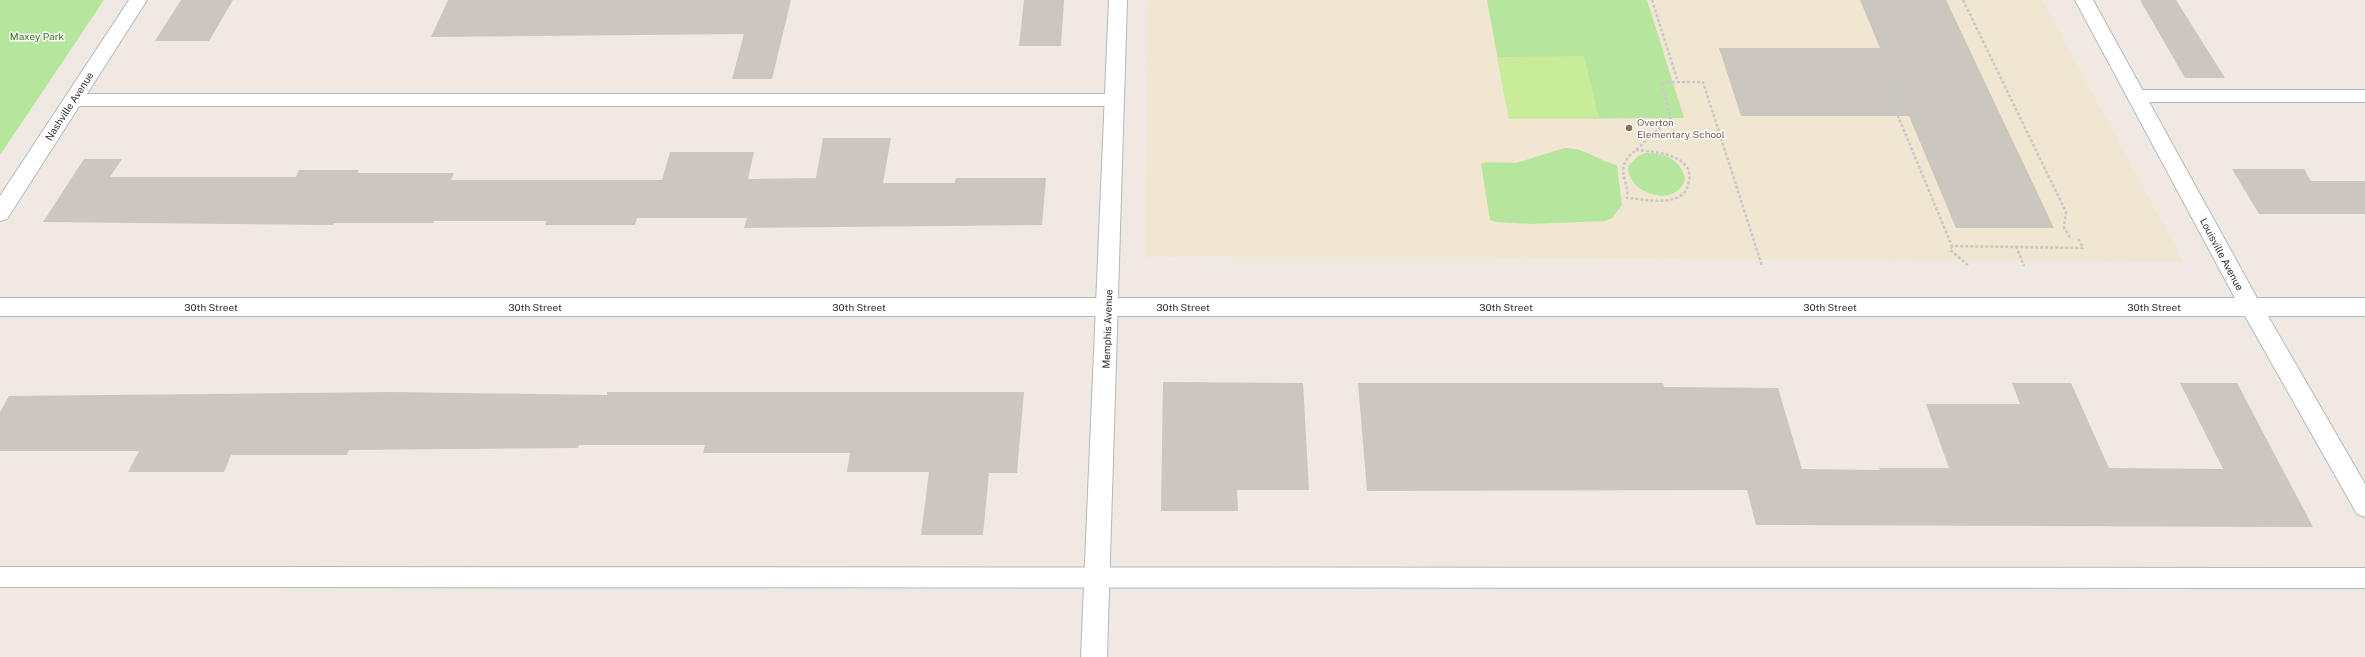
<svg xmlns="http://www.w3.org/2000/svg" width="2365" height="657" font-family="'Public Sans',sans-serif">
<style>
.education{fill:#f0e6d1}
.green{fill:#b6e59e}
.pitch{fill:#c9ec9a}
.building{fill:#cbc7bf}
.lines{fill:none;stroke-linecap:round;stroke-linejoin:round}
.service-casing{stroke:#b4b7c1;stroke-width:2}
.minor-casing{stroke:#b4b7c1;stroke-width:2}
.tertiary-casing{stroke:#b4b7c1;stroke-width:2}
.path{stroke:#c9c9c9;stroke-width:2.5;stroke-dasharray:3 2;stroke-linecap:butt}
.service{fill:#fff;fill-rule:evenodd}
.minor{fill:#fff;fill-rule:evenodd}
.tertiary{fill:#fff;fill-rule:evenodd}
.education-dot{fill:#8d6e63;stroke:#fff;stroke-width:1.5}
.labels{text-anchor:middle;stroke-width:3;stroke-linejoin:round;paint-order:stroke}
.park-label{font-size:10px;fill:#2c6e1b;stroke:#fff}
.street-label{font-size:10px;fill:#2e2e2e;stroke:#fff}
.education-label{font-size:10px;fill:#785e54;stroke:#fff;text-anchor:start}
</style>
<rect width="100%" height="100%" fill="#efe9e1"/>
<path class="education" d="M1148,0h894l141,261 -1037,-4z"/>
<path class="green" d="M0,0h104l-104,155z
M1487,0h160l37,118 -175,1z
M1565,148c21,0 33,13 52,17l5,40 -10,13 -7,3 -73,3 -36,-2 -6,-2 -9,-56 5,-2 30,1z
M1645,153c19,0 36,6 40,26 -8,30 -58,16 -57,-13l10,-10z"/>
<path class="pitch" d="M1584,56l15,62 -90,1 -12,-62z"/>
<path class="building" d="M181,0h52l-24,41h-54z
M448,0h343l-19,79h-40l12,-45 -313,3z
M1024,0h40l-3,46h-42z
M1860,0h86l108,228h-98l-47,-112h-168l-22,-68h161z
M2140,0h36l49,78h-40z
M823,138h68l-8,45h72l1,-5h90l-4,47 -298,3 3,-10h-110l-2,7h-90l1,-4h-112l-1,2h-99l-1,2 -290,-3 41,-63h38l-12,18h186l3,-7h60l-2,3h97l-3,7h211l8,-28h84l-6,27 68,-1z
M2232,169h72l7,12h54v33h-106z
M1163,382l140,1 6,107h-72l1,21h-77z
M1358,383h305l1,4 114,1 24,81 78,1 -1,-2h70l-23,-64h94l-8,-21h59l38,85 114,1 -43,-86h57l76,144 -557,-2 -9,-35 -380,1z
M392,392l215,3v-3h417l-7,81h-28l-6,62h-62l8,-63h-82l3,-19h-147l2,-8h-126l-1,3 -229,2 -2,5h-116l-7,17h-96l11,-21h-139v-39l9,-16z"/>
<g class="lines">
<defs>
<path id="service" d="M2136,90h229v12h-229l-6,-2 -2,-4 2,-4z
M73,94h1042l6,2 2,4 -2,4 -6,2h-1042l-6,-2 -2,-4 2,-4z
M0,567l2365,1v20l-2365,-1z"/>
<path id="minor" d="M129,0h18l-140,219 -7,2v-25z
M2075,0h18l164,298h108v18h-97l97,168v33l-8,-3 -112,-198h-2245v-18h2235z"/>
<path id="tertiary" d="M1109,0h18l-20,657h-26z"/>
</defs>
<use href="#service" class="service-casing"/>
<use href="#minor" class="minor-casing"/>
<use href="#tertiary" class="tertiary-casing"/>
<path class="path" d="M1652,0l26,82h25l59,184
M1963,0l103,212 -2,16 7,11
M1888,92l64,154 131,2 -5,-10
M1636,150c20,2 62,5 52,35 -2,8 -8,12 -15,14 -15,4 -31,0 -46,-1 2,-18 -11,-25 2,-42l42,-38 -10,-36h17
M1952,246l-2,4 19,16
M2016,246l8,20"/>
<use href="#service" class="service"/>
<use href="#minor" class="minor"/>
<use href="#tertiary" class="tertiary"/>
</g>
<circle class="education-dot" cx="1629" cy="128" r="4"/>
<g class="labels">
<g class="park-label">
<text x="37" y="40">Maxey Park</text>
</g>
<g class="street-label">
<text transform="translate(69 106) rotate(-57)" y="4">Nashville Avenue</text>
<text transform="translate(2222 254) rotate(62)" y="4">Louisville Avenue</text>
<text x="211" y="311">30th Street</text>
<text x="535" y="311">30th Street</text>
<text x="859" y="311">30th Street</text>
<text x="1183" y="311">30th Street</text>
<text x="1506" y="311">30th Street</text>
<text x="1830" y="311">30th Street</text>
<text x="2154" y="311">30th Street</text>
<text transform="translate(1107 329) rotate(-88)" y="4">Memphis Avenue</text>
</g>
<g class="education-label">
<text x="1637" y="126">Overton<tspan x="1637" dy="12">Elementary School</tspan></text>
</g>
</g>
</svg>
